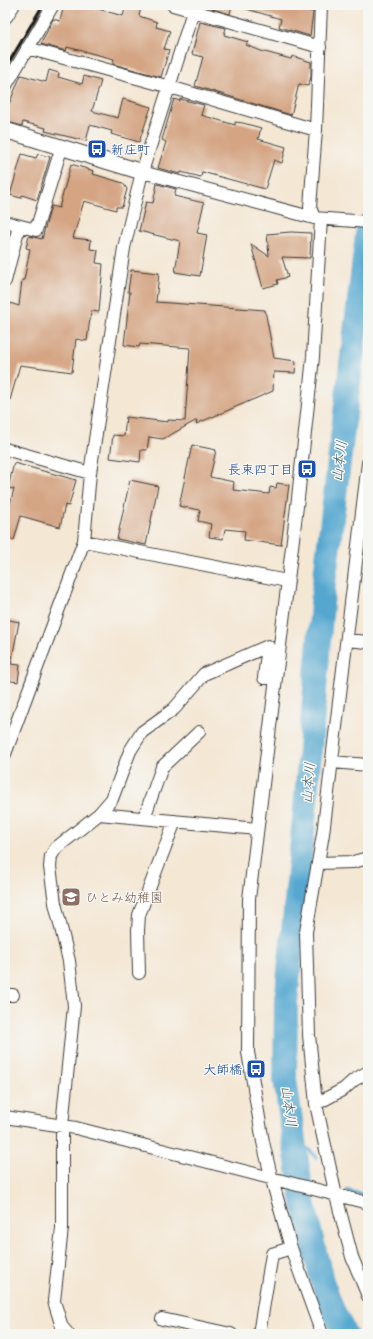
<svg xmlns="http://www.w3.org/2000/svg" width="373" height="1339" font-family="Sriracha,'Klee One',sans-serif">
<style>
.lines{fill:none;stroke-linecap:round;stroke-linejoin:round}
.stream{stroke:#55a7d0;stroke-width:4}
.river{stroke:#55a7d0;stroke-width:24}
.building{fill:#d4a483}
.minor-casing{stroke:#3c3a38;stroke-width:14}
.tertiary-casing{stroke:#3c3a38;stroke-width:17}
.minor{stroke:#fff;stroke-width:12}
.tertiary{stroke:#fff;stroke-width:15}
.rail{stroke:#1c1c1c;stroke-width:3}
.labels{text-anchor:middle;stroke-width:3;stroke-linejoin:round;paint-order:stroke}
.transit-label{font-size:13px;fill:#164399;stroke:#f6f6f2;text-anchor:end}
.education-label{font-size:13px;fill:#785e54;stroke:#f6f6f2;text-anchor:start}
.water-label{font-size:14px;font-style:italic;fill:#365b6d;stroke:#f6f6f2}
</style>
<rect width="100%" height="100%" fill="#f6f6f2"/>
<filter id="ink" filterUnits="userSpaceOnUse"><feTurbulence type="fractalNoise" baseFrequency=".025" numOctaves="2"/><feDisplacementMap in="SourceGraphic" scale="8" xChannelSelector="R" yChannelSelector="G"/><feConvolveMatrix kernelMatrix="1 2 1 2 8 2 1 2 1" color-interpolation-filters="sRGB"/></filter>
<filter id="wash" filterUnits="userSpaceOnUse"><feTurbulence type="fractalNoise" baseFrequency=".012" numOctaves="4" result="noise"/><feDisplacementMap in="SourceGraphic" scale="16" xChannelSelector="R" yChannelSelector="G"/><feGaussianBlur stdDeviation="0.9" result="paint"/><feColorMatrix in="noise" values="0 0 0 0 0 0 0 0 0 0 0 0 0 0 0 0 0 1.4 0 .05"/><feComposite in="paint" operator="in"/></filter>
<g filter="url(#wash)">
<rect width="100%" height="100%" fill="#f4e7d4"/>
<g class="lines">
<path class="stream" d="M294,1145l14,4 8,8
M347,1191l21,5"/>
<path class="river" d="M345,1334l-12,-24 -11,-29 -19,-79 -18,-123 1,-77 19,-192 18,-218 45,-365"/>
</g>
<g id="blocks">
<path class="building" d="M64,5h19l40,11 3,-11 15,3 -2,8 18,6 -1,5 14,4 -6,18 5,1 -8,27 -48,-13 1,-5 -47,-12 -1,4 -25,-7 12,-25 7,2z
M214,5h18l-2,9 -17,-5z
M243,5h54l-1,2 17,5 -3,24 -31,-9 2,-8 -38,-11z
M200,22l26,6 -2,7 24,7 -2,3 15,6 30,8 1,-3 19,6v15l-3,9 -9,-2 -8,31 -96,-29 8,-29 -11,-3z
M49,70l10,3 -1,4 24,7 2,-8 17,5 -9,30 26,7 5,-19 28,8 -12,35 -28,-8 1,-3 -22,-6 -4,16 -41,-10 1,-3 -23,-6 -1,4 -17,-5v-20l4,3 12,-29 25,7z
M174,99l6,2v-2l24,6 -3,10 34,10v-3l8,1 18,5 -3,11 28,8 -4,16 -8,-3 -9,29 -63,-17 -1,5 -20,-5 -1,2 -22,-6 8,-26 -4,-2z
M22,154l14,4 2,-4 12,3 -13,43 -15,-5 -1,3 -11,-3z
M71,164l23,7 -1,3 30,9 4,6 -5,18h-6v3l-32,-9 -11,37 18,2 -1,9 8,1 -2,13 7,1 -4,48 -8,-1 -4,30 -11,-2 -4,33 -52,-7 -12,42 -3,-1v-85l5,-18 9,3 3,-26h2l6,-31 -4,-1 3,-12 13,3 9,-33 8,2z
M157,184l19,5 -2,7 30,7 -7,30 10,2 -7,41 -25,-4 5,-31 -41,-10 7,-29 7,1z
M291,232l20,1 -1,25 -28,-1 6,20 -11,3 1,4 -15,4 -12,-44 18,12 -2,-22z
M131,270l28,3 -3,29 109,8 9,48 22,3 -1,12 -21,-1 -1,19 -77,33 1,-4 -34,19 -14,-2 -2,13h-6l-1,12 -30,-4 3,-23 11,1 2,-19 42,5v-2l17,1 5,-73 -50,-4 -1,3 -15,-2 6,-53h-2z
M192,445l24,5 -6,27 24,5 -1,8 36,4 1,-7 6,1 1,-5 12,2 -8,60 -37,-5 1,-9 -20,-2 -2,10 -14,-2 2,-13 -13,-3 2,-11 -21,-4z
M14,463l62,17 -7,26 -4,-1 -5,22 -39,-11 -7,24 -9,-3v-16l9,-32 -6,-1z
M130,480l28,6 -12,59 -29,-6z
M5,619l14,3 -8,42 9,1 -2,17 -13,-2z"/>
</g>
</g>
<g filter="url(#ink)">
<use href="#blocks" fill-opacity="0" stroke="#3c3a38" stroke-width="1"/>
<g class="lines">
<defs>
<path id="minor" d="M173,5l147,42
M27,48l143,39 146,43
M5,87l48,-82
M142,172l172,46 54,4
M314,218l-4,-11 6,-77 5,-125
M321,219l-8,138 -15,141 -49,401 -1,153 15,90 9,38 19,68 31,86
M5,222l31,8 26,-84
M5,281l14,-55
M5,449l85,24
M368,463l-45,371 -17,98 3,103 7,69 20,92 16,61 16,39
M84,541l203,40
M347,640l21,2
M5,754l79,-213 6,-68 34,-225 18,-76 53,-167
M332,762l36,3
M99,814l158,15
M144,818l18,-51 37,-35
M318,863l35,-1 15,-4
M139,973l-1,-43 1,-15 36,-94
M5,995h8
M316,1104l28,-15 10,-9 14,-8
M5,1117l71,11 292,75
M162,1319l69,15
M68,1334l-6,-7 -8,-26 8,-73v-102l12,-120 -5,-45 -14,-58 -5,-36 1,-11 5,-8 43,-34 13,-15 18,-48 12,-19 32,-23 30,-35 64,-28 -4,32h11
M259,1334l13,-80 19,-6"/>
<path id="tertiary" d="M5,16l7,-11
M5,130l137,42"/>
</defs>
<use href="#minor" class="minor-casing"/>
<use href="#tertiary" class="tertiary-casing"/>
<use href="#minor" class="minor"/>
<use href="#tertiary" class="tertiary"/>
<path class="rail" d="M5,69l38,-64"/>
</g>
</g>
<defs>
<symbol id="bus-square" viewBox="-11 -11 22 22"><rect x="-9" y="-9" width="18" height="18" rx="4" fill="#1a4fb4" stroke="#f6f6f2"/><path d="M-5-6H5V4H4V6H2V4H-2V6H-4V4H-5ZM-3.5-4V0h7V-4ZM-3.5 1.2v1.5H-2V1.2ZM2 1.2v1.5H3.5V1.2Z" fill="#fff"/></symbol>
<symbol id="school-square" viewBox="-11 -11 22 22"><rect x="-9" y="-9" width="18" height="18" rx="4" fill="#8d6e63" stroke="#f6f6f2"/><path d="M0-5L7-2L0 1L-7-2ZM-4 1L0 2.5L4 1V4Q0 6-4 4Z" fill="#fff"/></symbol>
</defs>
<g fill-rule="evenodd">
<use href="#bus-square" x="86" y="138" width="22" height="22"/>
<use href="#bus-square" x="296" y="458" width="22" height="22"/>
<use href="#school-square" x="60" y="886" width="22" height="22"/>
<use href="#bus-square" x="245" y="1058" width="22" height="22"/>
</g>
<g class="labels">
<g class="transit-label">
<text x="111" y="154" text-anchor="start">新庄町</text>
<text x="293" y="474">長束四丁目</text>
<text x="242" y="1074">大師橋</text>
</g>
<g class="education-label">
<text x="85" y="902">ひとみ幼稚園</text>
</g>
<g class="water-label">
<text transform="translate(339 461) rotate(-83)" y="5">山本川</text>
<text transform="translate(308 783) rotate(-85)" y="5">山本川</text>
<text transform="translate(289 1106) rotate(82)" y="5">山本川</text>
</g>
</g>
<rect width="373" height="1339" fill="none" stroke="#f6f6f2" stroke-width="20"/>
</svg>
